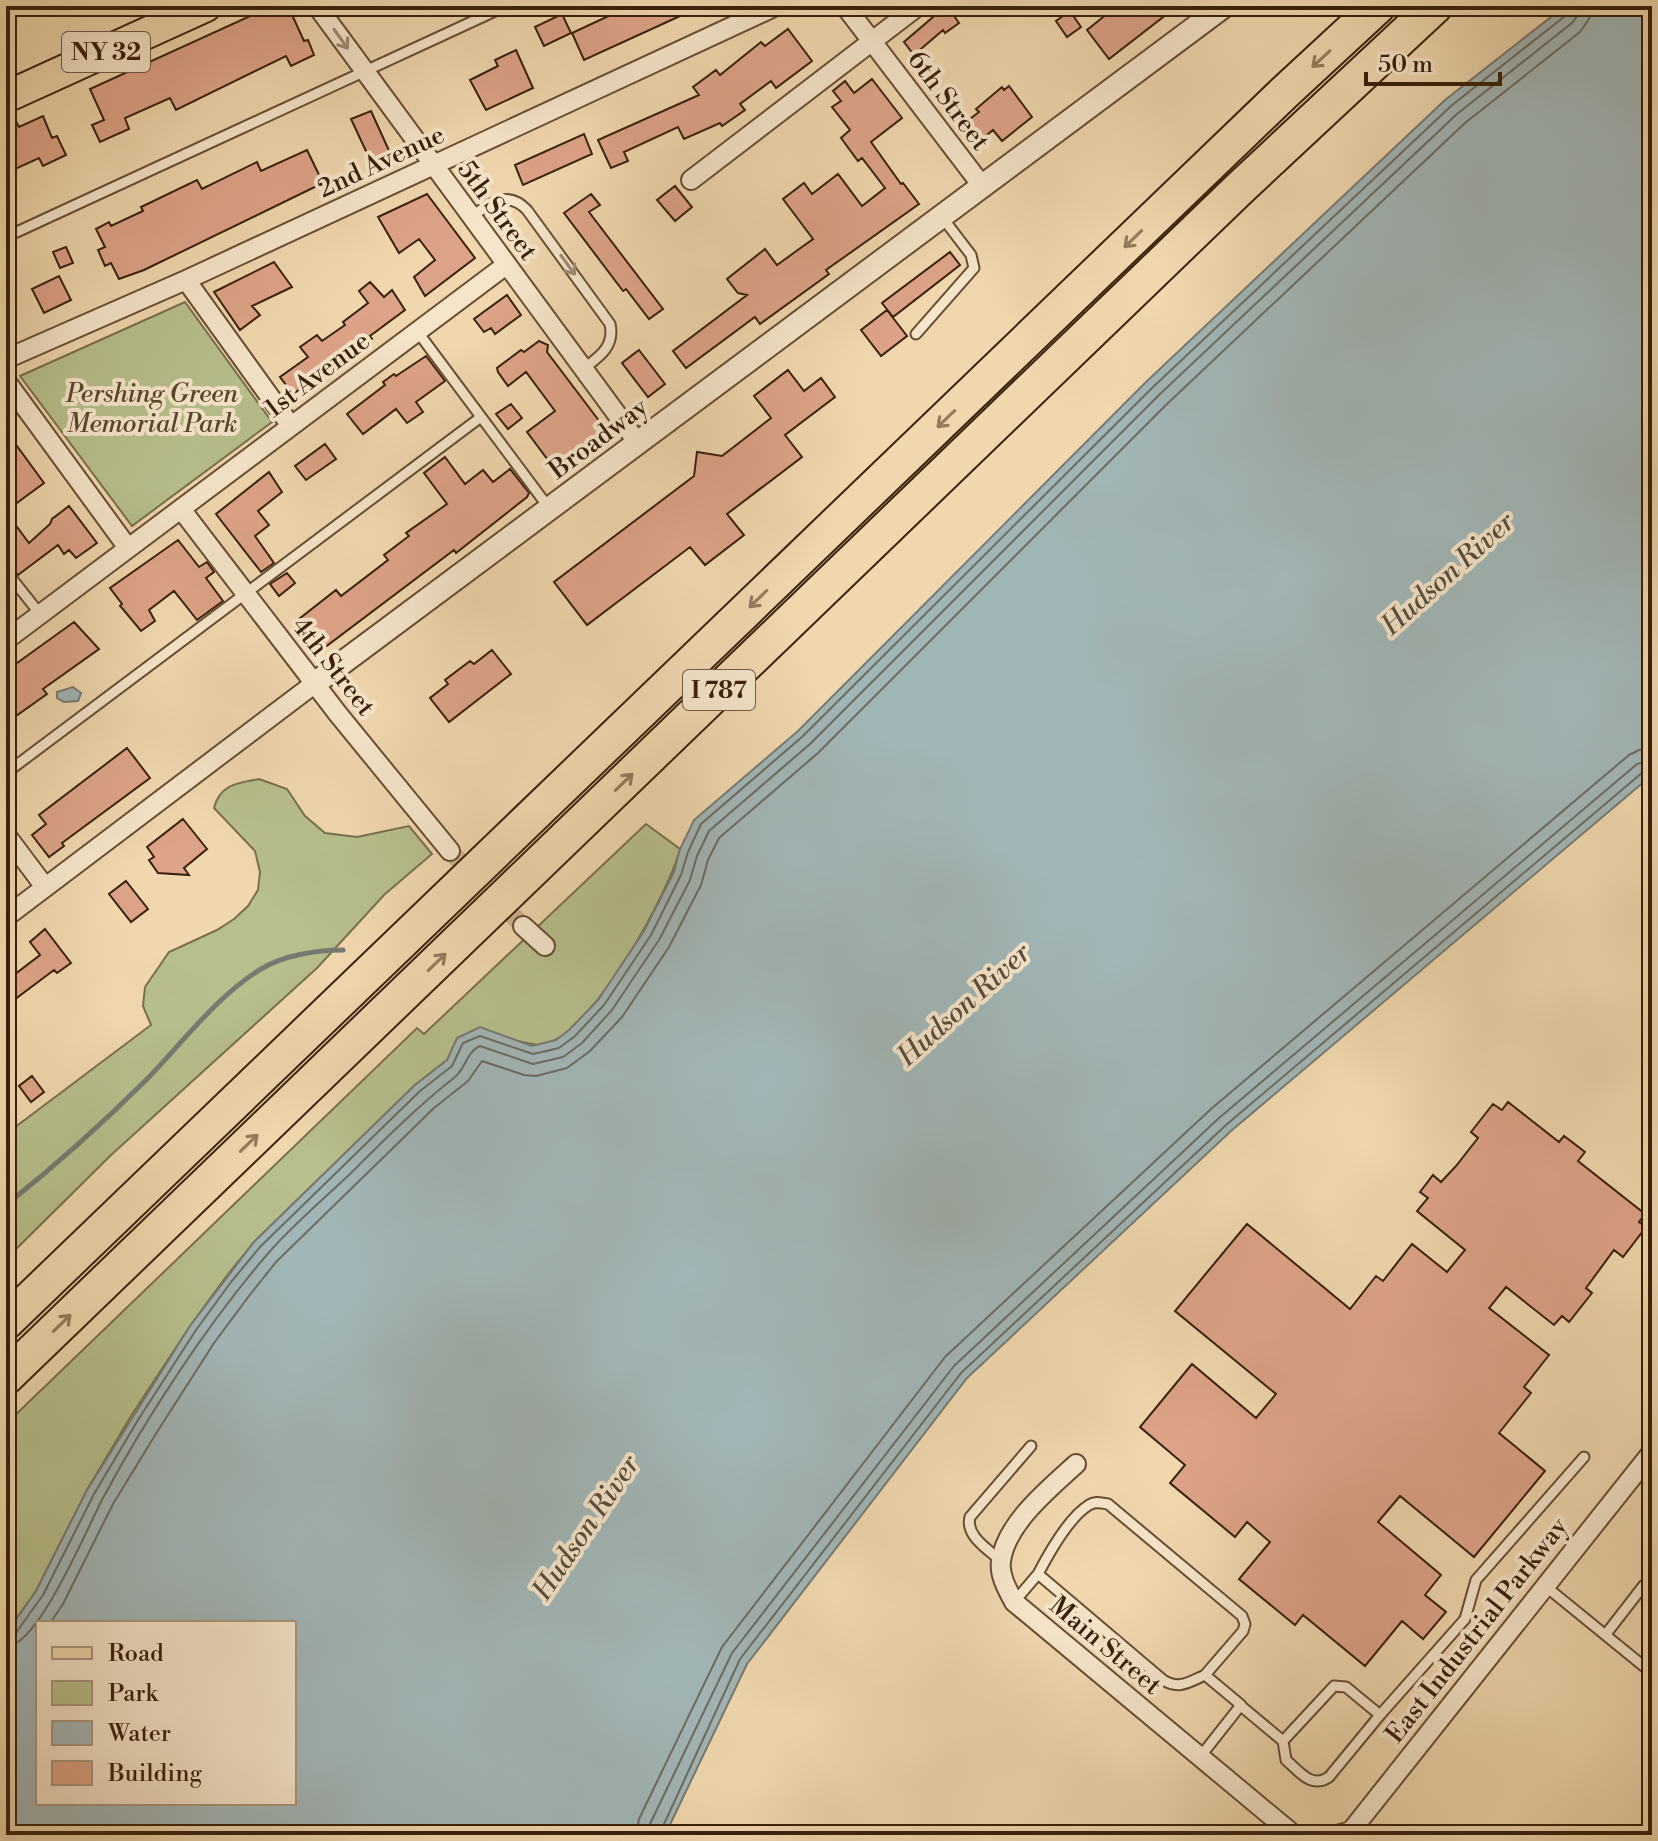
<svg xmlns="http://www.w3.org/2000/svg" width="1658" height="1841" font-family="'Libre Bodoni',serif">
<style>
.green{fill:#b7bf8c;stroke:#78704b;stroke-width:2}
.water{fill:#a1b6b7;stroke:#777a72;stroke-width:2;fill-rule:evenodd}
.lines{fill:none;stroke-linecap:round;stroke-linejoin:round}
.shore{stroke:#6c6b60;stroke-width:2}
.stream{stroke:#777a72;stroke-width:5}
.building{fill:#dda388;stroke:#38200a;stroke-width:2}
.minor-tunnel{stroke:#cbb28d;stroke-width:18;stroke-dasharray:18 9;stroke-linecap:butt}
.service-casing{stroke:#664e33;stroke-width:13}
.minor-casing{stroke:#664e33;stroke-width:22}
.tertiary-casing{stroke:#664e33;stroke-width:26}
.primary-casing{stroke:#38200a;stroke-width:34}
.motorway-casing{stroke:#38200a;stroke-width:38}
.service{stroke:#f5e5ca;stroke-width:9}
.minor{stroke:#f5e5ca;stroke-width:18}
.tertiary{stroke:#f5e5ca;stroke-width:22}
.primary{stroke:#f0d7ae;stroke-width:30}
.motorway{stroke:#f0d7ae;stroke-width:34}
.oneway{stroke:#a08c74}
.oneway2{stroke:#947c5c}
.labels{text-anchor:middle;stroke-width:8;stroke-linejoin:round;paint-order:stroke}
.shield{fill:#f5e5ca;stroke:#715b44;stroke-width:2}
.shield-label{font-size:24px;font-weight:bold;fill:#38200a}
.street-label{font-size:26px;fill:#38200a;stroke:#f5e5ca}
.park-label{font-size:26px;font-style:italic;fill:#58482a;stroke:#f5e5ca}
.water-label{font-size:28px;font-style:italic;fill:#584d3e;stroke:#f5e5ca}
</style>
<rect width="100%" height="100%" fill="#f0d7ae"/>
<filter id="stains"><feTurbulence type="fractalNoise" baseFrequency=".0025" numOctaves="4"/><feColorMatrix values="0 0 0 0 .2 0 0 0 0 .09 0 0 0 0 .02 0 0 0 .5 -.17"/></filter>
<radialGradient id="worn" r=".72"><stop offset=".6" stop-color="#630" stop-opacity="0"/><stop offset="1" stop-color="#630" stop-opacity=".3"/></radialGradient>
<path class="green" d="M185,302l87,120 -140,104 -112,-150z
M259,779l28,10 18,27 20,17 32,4 52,-11 23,28 -48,41 -67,73 -207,188 -104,103v-125l145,-109 -8,-19 2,-19 24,-35 48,-22 17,-11 14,-13 10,-16 2,-18 -5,-21 -41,-43c6,-24 24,-25 45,-29z
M646,824l34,25c-12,46 -83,173 -127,192 -20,9 -25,-1 -41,0 -20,2 -41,8 -60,12l-5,7 -32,25 -161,157 -29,36 -35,48 -59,90 -44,74 -51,101 -30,42v-209l411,-396 7,6z"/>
<path class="water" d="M1565,6h87v769l-421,356 -264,247 -220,286 -82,171h-659v-201l30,-43 51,-101 103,-164 64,-84 161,-157 32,-25 10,-22 23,-11 52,19 24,-6 13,-10 29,-30 46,-69 30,-59 6,-23 14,-29 104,-89 348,-349 299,-282zM38,1623h256v180h-256z
M73,687l8,6 -3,8 -14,1 -7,-4v-6z"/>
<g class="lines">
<path class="shore" d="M50,1623l13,-19 50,-100 44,-72 57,-89 35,-47 27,-34 158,-154 34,-27 14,-20 42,14 12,1 31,-8 23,-17 32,-34 47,-70 32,-62 7,-25 11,-22 99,-85 349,-349 298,-281 115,-91 9,-13 2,-13
M6,1637l9,-3 28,-39 51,-101 44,-74 58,-90 35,-48 29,-35 160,-156 32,-25 11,-23 17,-7 53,18 26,-6 16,-12 29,-31 47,-70 30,-60 7,-23 13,-28 102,-88 349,-348 299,-282 114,-90 4,-10
M6,1647c33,-2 81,-119 97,-149 43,-80 103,-172 162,-241 26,-31 58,-57 87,-85 33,-33 66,-66 103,-95 11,-9 12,-26 25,-31l53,18 30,-7 19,-14 30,-33 47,-70 31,-60 7,-24 12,-25 101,-87 349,-349 298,-281 115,-91 6,-8 1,-9
M636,1835l3,-16 83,-172 223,-290 266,-248 418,-354 10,-5 13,-2
M648,1835l2,-11 82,-171 222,-287 265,-248 418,-354 15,-4
M659,1835l81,-176 221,-286 265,-248 417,-353 9,-2"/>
<path class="stream" d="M6,1205c49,-39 97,-82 141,-126 35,-36 72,-85 114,-110 23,-14 57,-19 82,-19"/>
</g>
<path class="building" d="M272,6h16l16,35 4,-1 6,15 -23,11 -5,-10 -110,54 -6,-12 -45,20 4,11 -29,13 -8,-17 12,-5 -14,-31z
M630,6h72l-118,54 -12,-27z
M930,6h17l12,17 -14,10 -2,-3 -29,25 -10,-13 29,-25 -4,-6z
M1117,6h44l6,8 -58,45 -22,-29z
M1070,11l11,16 -14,10 -11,-16z
M562,14l9,19 -27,13 -9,-19z
M788,29l24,32 -36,27 -5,-7 -31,23 5,6 -23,16 -2,-3 -36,16 -6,-12 -54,25 4,9 -17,7 -13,-28 101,-45 -6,-8 23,-17 4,5 41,-33 4,4z
M516,50l17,38 -47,22 -16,-30 28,-14 -3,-6z
M872,79l30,39 -31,24 30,42 2,-1 16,21 -93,66 3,4 -69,50 -5,-7 -69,51 -13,-17 74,-56 -9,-2 -11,-14 38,-30 12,16 36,-26 -30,-40 21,-16 8,11 26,-20 24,32 23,-18 -23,-30 -4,3 -17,-23 9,-8 -18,-23 9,-6 -8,-10 12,-10 9,12z
M1009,86l23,31 -30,24 -9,-11 -12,10 -15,-18 13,-10 -3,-3 26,-22 2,3z
M371,111l20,44 -19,9 -21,-45z
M43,116l9,22 5,-2 9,19 -23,11 -4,-8 -26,12 -7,-16v-26l11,-5 2,4z
M584,134l8,20 -69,31 -8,-20z
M307,150l16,33 -179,87 -25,9 -8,-16 -6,3 -7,-16 7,-3 -9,-18 13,-7 2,4 32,-15 -2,-4 56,-27 5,9 55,-27 4,9z
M675,186l17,21 -17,14 -18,-21z
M427,194l48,64 -50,38 -11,-19 21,-17 -16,-21 -20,14 -21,-36z
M591,194l9,11 -11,7 74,97 -14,10 -23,-30 -3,2 -59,-78z
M66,247l7,16 -13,5 -7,-16z
M950,252l10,13 -67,52 -11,-14z
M274,262l18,25 -40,19 8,9 -20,15 -26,-38z
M59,276l12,24 -27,13 -12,-24z
M370,282l14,15 8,-7 13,20 -35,26 2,3 -26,19 -1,-3 -52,39 -13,-17 28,-20 -8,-10 17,-12 5,6 23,-16 -2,-3 25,-19 -9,-12z
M507,295l14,20 -26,19 -4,-6 -7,4 -10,-13z
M887,310l20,26 -26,20 -20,-26z
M539,341l9,4 -1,7 62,82 -52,38 -30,-40 28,-21 -29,-39 -18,14 -10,-14 -1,-4 24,-18 3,2z
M639,350l26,34 -17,13 -26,-34z
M426,356l19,25 -29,21 7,10 -16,11 -11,-14 -33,25 -16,-20 38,-29 -2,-3 11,-8 2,2z
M788,370l16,21 17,-13 14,19 -50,38 17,22 -75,57 17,21 -39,30 -15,-18 -103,78 -33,-43 140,-106 3,-24 25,4 49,-38 -17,-22z
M511,404l11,14 -14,11 -12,-15z
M6,431l38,52 -38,28z
M325,444l11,15 -30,21 -11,-14z
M445,457l20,27 18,-14 10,12 17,-13 19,24 -2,4 -71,56 -2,-3 -134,101 -21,-32 37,-29 5,6 47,-36 -4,-5 25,-19 -3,-3 41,-29 -23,-31z
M269,472l13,20 -24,19 11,14 -14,11 19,27 -13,9 -45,-58z
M69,506l28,37 -21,15 -7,-8 -5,4 -6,-9 -40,30 -12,-11v-29l11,-8 12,16 21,-19 2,-5z
M178,540l21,27 8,-5 7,10 -8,6 17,23 -26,19 -23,-29 -25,19 6,11 -14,10 -19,-23 -2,-2 2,-2 -12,-16z
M287,573l8,10 -16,13 -9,-12z
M74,622l25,27 -56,40 4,5 -41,29v-52z
M492,650l19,24 -62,48 -19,-24 18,-14 -3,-4 25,-19 4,3z
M127,748l23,30 -88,65 2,3 -15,11 -17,-22 14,-11 -7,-9z
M183,819l24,30 -23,19 5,7 -31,-2 -9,-13 5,-3 -7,-10z
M126,881l22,28 -17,13 -22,-28z
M45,929l26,34 -14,10 -3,-3 -48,36v-25l34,-26 -10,-13z
M32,1076l12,16 -13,10 -12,-16z
M1508,1102l51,40 5,-6 21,16 -7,9 67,53 -6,8 7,5 -23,30 -9,-7 -28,38 6,5 -23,29 -7,-6 -8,9 -48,-38 -17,21 60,47 -25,32 7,6 -32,40 46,38 -71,86 -74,-61 -22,26 63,53 -16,20 21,17 -23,27 -21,-18 -37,45 -62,-51 -8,10 -56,-46 31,-37 -23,-20 -12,15 -65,-54 15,-18 -45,-38 52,-63 64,54 20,-24 -101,-83 72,-87 103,85 26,-33 7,5 29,-37 35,28 18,-22 -48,-39 11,-13 -8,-6 13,-17 8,7 15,-16 22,-28 -7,-6 22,-28 9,6z"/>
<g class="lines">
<path class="minor-tunnel" d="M450,851l73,75"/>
<defs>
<path id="service" d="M471,217c18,-13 36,-28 56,-7l83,114c5,23 -11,33 -27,45
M6,237l500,-231
M417,331l132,177
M916,334l58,-66 -3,-13 -29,-38
M6,571l34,43
M6,773l475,-356
M1001,1561c-13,-12 -36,-25 -31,-44l61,-71
M1038,1574c11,-21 31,-57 51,-69 6,-4 12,-2 19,-1l134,112 3,8 -2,7 -38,44
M1544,1585l108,88
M1014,1602l24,-28 125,106c16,10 26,2 42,-5l36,30 -41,52
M1606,1634l38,-49 8,6
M1241,1706l42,35 51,-55 12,1 34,28 -51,62c-18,12 -29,-5 -43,-17l-3,-19
M1380,1715l85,-96 11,-39 108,-123"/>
<path id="minor" d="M317,6l321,437
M845,6l138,181
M691,180l227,-174
M186,280l105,146
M6,359l180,-79 590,-274
M6,381l122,167
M181,509l157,205 112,137
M6,640l500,-375
M6,835l39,52
M6,917l308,-233
M523,926l22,20
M1076,1464c-26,24 -70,59 -75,97 -2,14 6,28 13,41l280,233
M1337,1835l14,-4 301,-379"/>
<path id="tertiary" d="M314,684l910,-678"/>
<path id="primary" d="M6,97l200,-91"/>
<path id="motorway" d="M6,1322l1279,-1230 93,-86
M6,1377l1233,-1188 196,-183"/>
</defs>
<use href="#service" class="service-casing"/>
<use href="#minor" class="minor-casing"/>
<use href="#tertiary" class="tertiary-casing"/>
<use href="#primary" class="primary-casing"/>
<use href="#motorway" class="motorway-casing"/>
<use href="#service" class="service"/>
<use href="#minor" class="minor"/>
<use href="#tertiary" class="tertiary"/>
<use href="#primary" class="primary"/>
<use href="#motorway" class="motorway"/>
</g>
<defs><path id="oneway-shaft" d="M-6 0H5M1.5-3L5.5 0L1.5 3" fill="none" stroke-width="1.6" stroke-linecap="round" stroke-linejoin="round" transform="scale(2)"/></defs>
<g class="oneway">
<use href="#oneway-shaft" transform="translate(341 39) rotate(54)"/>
<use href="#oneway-shaft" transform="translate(568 265) rotate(54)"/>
</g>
<g class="oneway2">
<use href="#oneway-shaft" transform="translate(1321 59) rotate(137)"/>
<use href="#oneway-shaft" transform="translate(1133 239) rotate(136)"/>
<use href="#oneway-shaft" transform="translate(946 419) rotate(136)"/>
<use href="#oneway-shaft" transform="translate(758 599) rotate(136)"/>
<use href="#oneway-shaft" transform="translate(624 782) rotate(-44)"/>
<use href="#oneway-shaft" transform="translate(437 962) rotate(-44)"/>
<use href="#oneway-shaft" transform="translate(249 1143) rotate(-44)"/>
<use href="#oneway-shaft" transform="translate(62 1323) rotate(-44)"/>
</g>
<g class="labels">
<g class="shield">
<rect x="62" y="32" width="88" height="40" rx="6"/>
<rect x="683" y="670" width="72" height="40" rx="6"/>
</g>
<g class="shield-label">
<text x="106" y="60">NY 32</text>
<text x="719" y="698">I 787</text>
</g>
<g class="street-label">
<text transform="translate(949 100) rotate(53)" y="9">6th Street</text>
<text transform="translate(381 161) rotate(-25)" y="9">2nd Avenue</text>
<text transform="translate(498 210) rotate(54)" y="9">5th Street</text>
<text transform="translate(317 374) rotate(-37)" y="9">1st Avenue</text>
<text transform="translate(598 438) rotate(-37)" y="9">Broadway</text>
<text transform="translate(334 666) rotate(52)" y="9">4th Street</text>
<text transform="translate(1476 1630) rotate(-52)" y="9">East Industrial Parkway</text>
<text transform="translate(1106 1645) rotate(40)" y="9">Main Street</text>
</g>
<g class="park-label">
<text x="152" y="402">Pershing Green<tspan x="152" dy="30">Memorial Park</tspan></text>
</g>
<g class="water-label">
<text transform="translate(1447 573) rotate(-42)" y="10">Hudson River</text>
<text transform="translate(963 1004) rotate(-42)" y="10">Hudson River</text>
<text transform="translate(585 1527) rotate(-56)" y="10">Hudson River</text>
</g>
</g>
<rect width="1658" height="1841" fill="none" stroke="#f0d7ae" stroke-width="32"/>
<rect x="8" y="8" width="1642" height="1825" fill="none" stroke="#38200a" stroke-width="4"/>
<rect x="16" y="16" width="1626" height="1809" fill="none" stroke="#38200a" stroke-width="2"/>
<rect x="36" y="1621" width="260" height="184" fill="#f5e5ca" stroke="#a9967d" stroke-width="2"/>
<rect x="52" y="1647" width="40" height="12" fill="#f0d7ae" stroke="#a9967d" stroke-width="2"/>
<text x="108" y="1661" font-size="24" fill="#38200a">Road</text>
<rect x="52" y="1681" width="40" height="24" fill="#b7bf8c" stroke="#a9967d" stroke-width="2"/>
<text x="108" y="1701" font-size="24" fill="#38200a">Park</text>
<rect x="52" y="1721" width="40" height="24" fill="#a1b6b7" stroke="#a9967d" stroke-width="2"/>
<text x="108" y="1741" font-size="24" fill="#38200a">Water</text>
<rect x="52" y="1761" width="40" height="24" fill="#dda388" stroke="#a9967d" stroke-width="2"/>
<text x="108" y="1781" font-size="24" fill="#38200a">Building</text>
<path d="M1366 72v12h134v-12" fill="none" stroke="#38200a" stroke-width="4"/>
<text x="1378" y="72" font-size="24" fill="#38200a" stroke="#f5e5ca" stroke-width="6" paint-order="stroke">50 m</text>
<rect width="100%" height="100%" filter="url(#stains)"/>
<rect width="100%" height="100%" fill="url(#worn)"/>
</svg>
